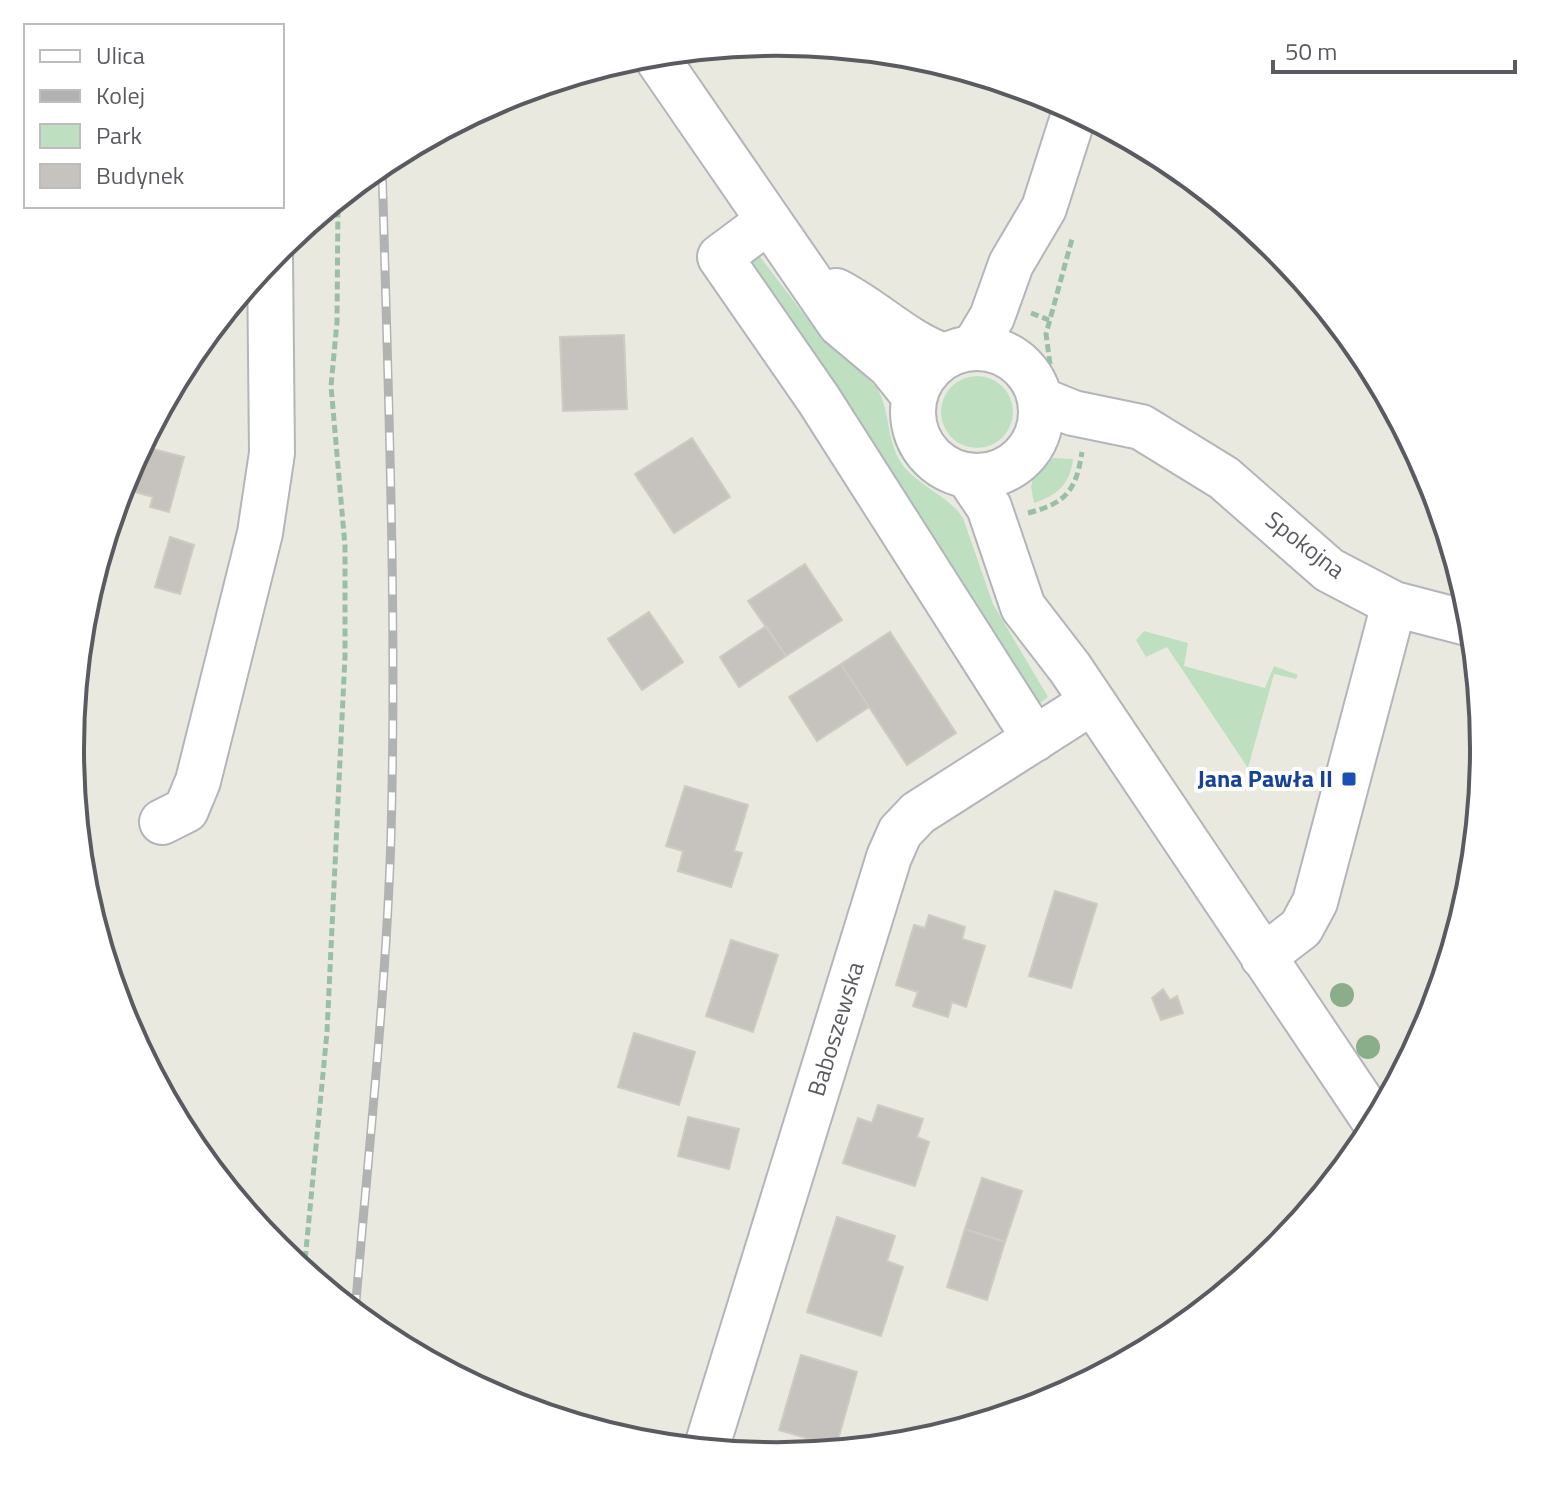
<svg xmlns="http://www.w3.org/2000/svg" width="1553" height="1498" font-family="'Titillium Web',sans-serif">
<style>
.green{fill:#bee0c1}
.building{fill:#c6c3be;stroke:#cecbbf;stroke-width:2}
.lines{fill:none;stroke-linecap:round;stroke-linejoin:round}
.minor-casing{stroke:#b3b5ba;stroke-width:48}
.path{stroke:#99c0a7;stroke-width:5;stroke-dasharray:8 4;stroke-linecap:butt}
.minor{stroke:#fff;stroke-width:44}
.rail-casing{stroke:#b1b2b2;stroke-width:9}
.rail{stroke:#fff;stroke-width:6;stroke-dasharray:18;stroke-linecap:butt}
.tree{fill:#8aae89}
.transit-dot{fill:#1a4fb4;stroke:#fff;stroke-width:3}
.labels{text-anchor:middle;stroke-width:8;stroke-linejoin:round;paint-order:stroke}
.street-label{font-size:24px;fill:#595b60;stroke:#fff}
.transit-label{font-size:24px;font-weight:bold;fill:#164399;stroke:#fff;text-anchor:end}
.rim{fill:none;stroke:#595b60;stroke-width:4}
</style>
<rect width="100%" height="100%" fill="#eae9e0"/>
<path class="green" d="M751,245l55,72 71,71c14,24 9,53 25,76 17,23 46,31 61,54l30,86 55,93 -8,6 -6,-1 -293,-444z
M941 412a36 36 0 1 1 72 0a36 36 0 1 1-72 0Z
M1053,458l20,1c-3,25 -15,36 -39,44l-3,-16 3,-16z
M1144,631l44,12 -4,23 81,22 9,-22 24,9 -2,4 -22,-5 -26,94 -81,-121 -21,10 -10,-17z"/>
<path class="building" d="M624,335l3,74 -64,2 -3,-74z
M692,438l38,59 -56,36 -39,-59z
M141,446l43,11 -15,55 -19,-5 3,-10 -32,-9z
M170,537l24,8 -14,49 -25,-7z
M805,564l37,56 -56,36 -38,-55z
M649,612l34,50 -41,28 -34,-51z
M766,626l20,30 -47,31 -19,-30z
M890,632l66,101 -49,32 -66,-101z
M841,664l28,43 -52,34 -28,-44z
M72,720l7,2 -8,38 -1,-11z
M685,786l63,19 -14,46 8,2 -11,34 -53,-16 5,-20 -17,-5z
M1055,891l42,13 -26,84 -42,-12z
M929,915l36,12 -3,12 23,7 -19,61 -14,-5 -4,15 -35,-11 5,-14 -22,-7 18,-60 11,3z
M731,940l47,15 -25,77 -47,-16z
M1163,989l7,11 7,-4 6,17 -22,7 -9,-22z
M634,1033l61,19 -16,53 -61,-18z
M878,1105l45,14 -6,18 12,5 -14,44 -72,-23 15,-45 14,5z
M688,1117l51,12 -10,40 -51,-13z
M982,1178l40,13 -17,51 -40,-13z
M837,1217l58,19 -8,25 16,6 -22,69 -74,-24z
M965,1229l40,13 -18,58 -40,-13z
M801,1355l56,17 -21,75 -57,-17z"/>
<g class="lines">
<defs>
<path id="minor" d="M654,54l186,270 50,42 24,30
M767,222l-47,35 99,143 216,339
M836,291c38,19 68,51 108,65
M974,347l18,-30 19,-53 33,-56 31,-97
M913 412a64 64 0 1 1 128 0a64 64 0 1 1-128 0Z
M1041,400l32,13 68,14 83,51 105,92 65,34 77,20
M968,476l21,31 34,100 47,61 305,454
M162,822l24,-12 12,-29 62,-248 12,-80 -2,-196
M1263,957l38,-29 14,-26 79,-298
M706,1449l183,-592 11,-25 18,-19 174,-111"/>
</defs>
<use href="#minor" class="minor-casing"/>
<path class="path" d="M1031,313l18,7
M1050,364l-4,-30 26,-95
M894,425c2,25 15,43 36,56
M1028,513c38,-10 48,-22 54,-61
M304,1271l23,-239 18,-376v-110l-14,-160 6,-64 1,-124"/>
<use href="#minor" class="minor"/>
<defs>
<path id="rail" d="M355,1313c13,-159 31,-318 36,-477 6,-225 -3,-449 -9,-673"/>
</defs>
<use href="#rail" class="rail-casing"/>
<use href="#rail" class="rail"/>
</g>
<g class="tree">
<circle cx="1342" cy="995" r="12"/>
<circle cx="1368" cy="1047" r="12"/>
</g>
<rect class="transit-dot" x="1341" y="771" width="16" height="16" rx="4"/>
<g class="labels">
<g class="street-label">
<text transform="translate(1305 545) rotate(38)" y="8">Spokojna</text>
<text transform="translate(836 1029) rotate(-73)" y="8">Baboszewska</text>
</g>
<g class="transit-label">
<text x="1333" y="787">Jana Pawła II</text>
</g>
</g>
<path d="M0 0H1553V1498H0ZM84 749a693 693 0 1 1 1386 0a693 693 0 1 1-1386 0Z" fill="#fff" fill-rule="evenodd"/>
<path class="rim" d="M84 749a693 693 0 1 1 1386 0a693 693 0 1 1-1386 0Z"/>
<rect x="24" y="24" width="260" height="184" fill="#ffffff" stroke="#bdbdbf" stroke-width="2"/>
<rect x="40" y="50" width="40" height="12" fill="#ffffff" stroke="#bdbdbf" stroke-width="2"/>
<text x="96" y="64" font-size="24" fill="#595b60">Ulica</text>
<rect x="40" y="90" width="40" height="12" fill="#b1b2b2" stroke="#bdbdbf" stroke-width="2"/>
<text x="96" y="104" font-size="24" fill="#595b60">Kolej</text>
<rect x="40" y="124" width="40" height="24" fill="#bee0c1" stroke="#bdbdbf" stroke-width="2"/>
<text x="96" y="144" font-size="24" fill="#595b60">Park</text>
<rect x="40" y="164" width="40" height="24" fill="#c6c3be" stroke="#bdbdbf" stroke-width="2"/>
<text x="96" y="184" font-size="24" fill="#595b60">Budynek</text>
<path d="M1273 60v12h242v-12" fill="none" stroke="#595b60" stroke-width="4"/>
<text x="1285" y="60" font-size="24" fill="#595b60" stroke="#ffffff" stroke-width="6" paint-order="stroke">50 m</text>
</svg>
